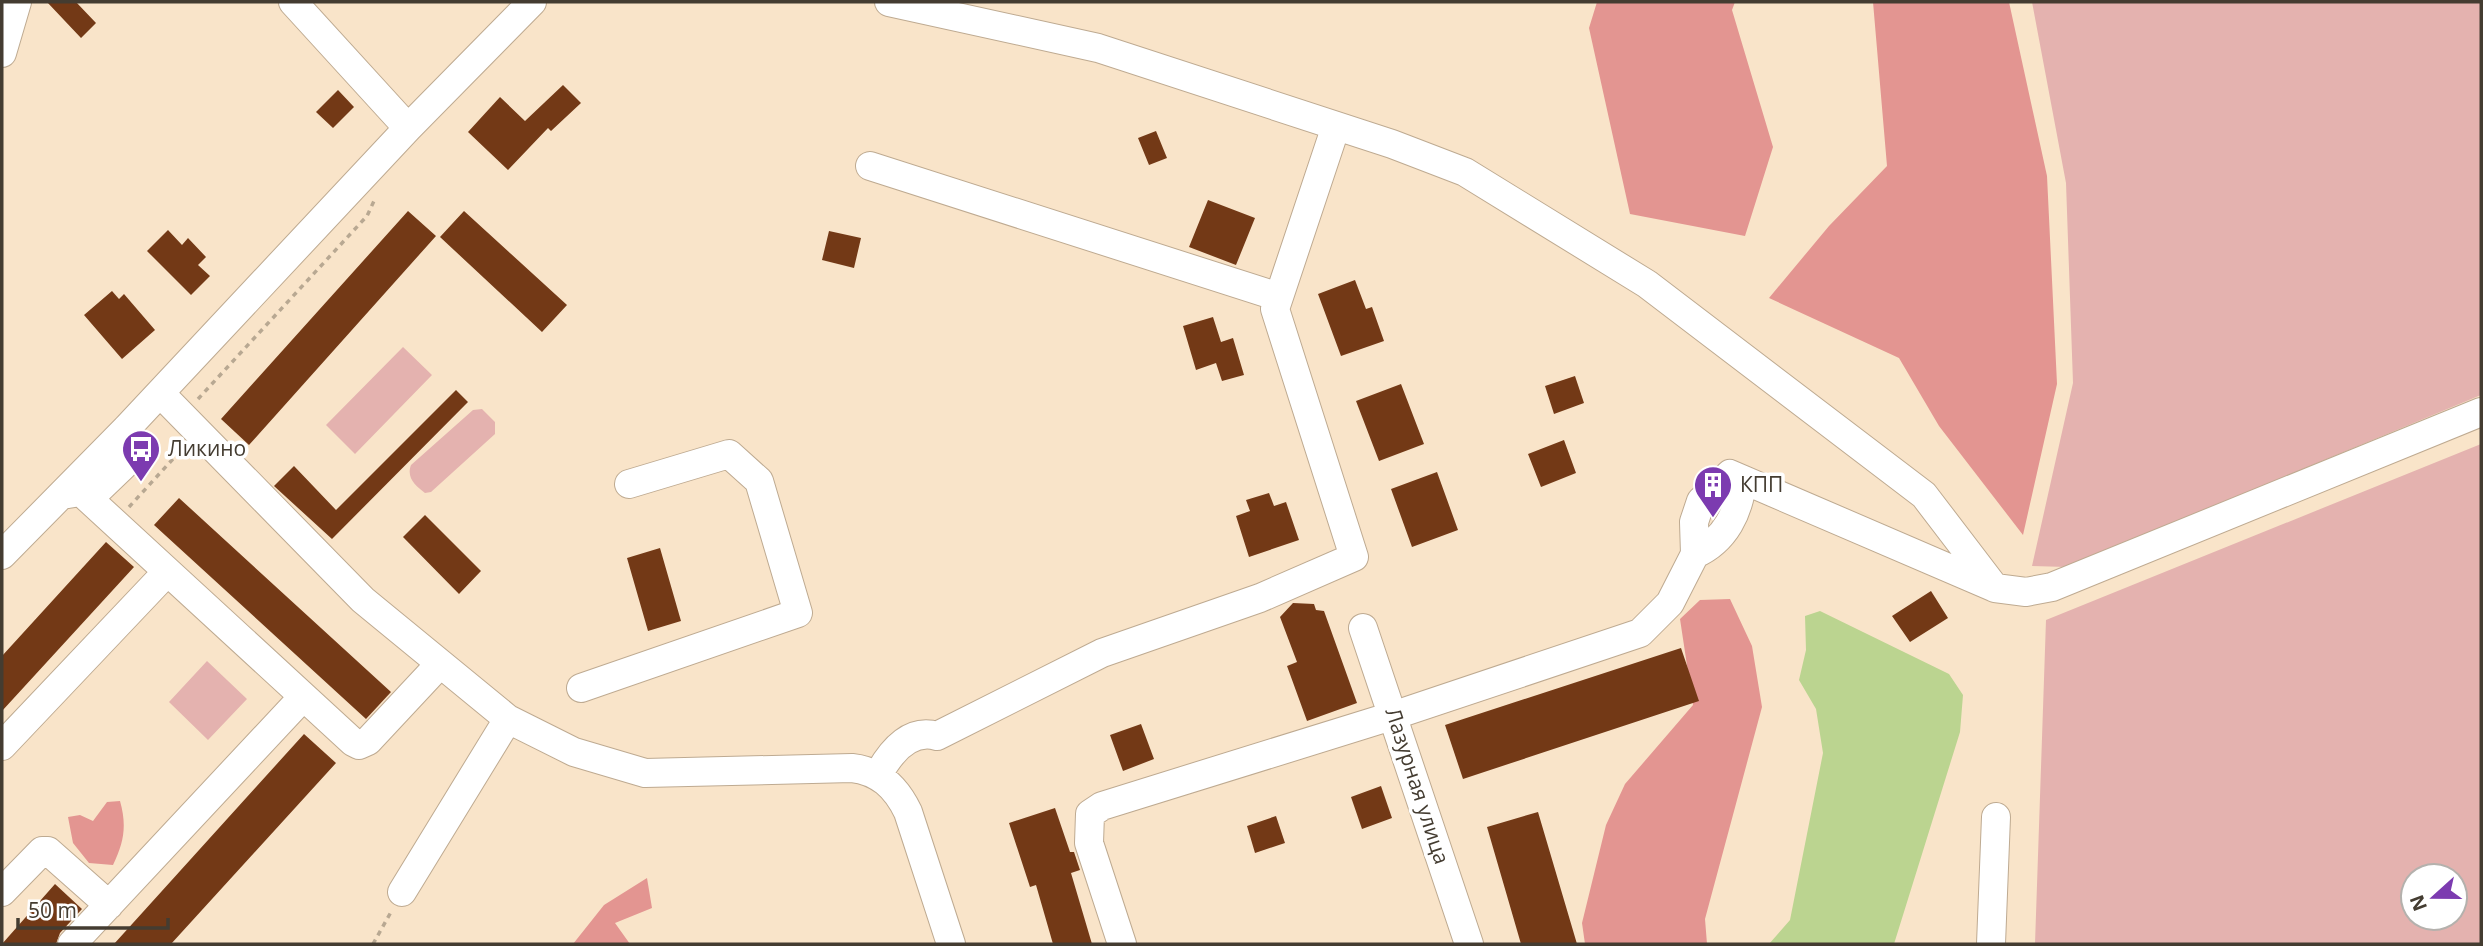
<svg xmlns="http://www.w3.org/2000/svg" width="2483" height="946" font-family="'Open Sans',sans-serif">
<style>
.green{fill:#e4b2af;fill-rule:evenodd}
.forest{fill:#e39591}
.water{fill:#bbd490}
.building{fill:#733916}
.lines{fill:none;stroke-linecap:round;stroke-linejoin:round}
.minor-casing{stroke:#beaa91;stroke-width:30}
.path{stroke:#b8a892;stroke-width:3.5;stroke-dasharray:5 5;stroke-linecap:butt}
.minor{stroke:#fff;stroke-width:28}
.labels{text-anchor:middle;stroke-width:7;stroke-linejoin:round;paint-order:stroke}
.poi-label{font-size:21px;fill:#443c31;stroke:#fff;text-anchor:start}
.street-label{font-size:21px;fill:#443c31;stroke:#fff}
</style>
<rect width="100%" height="100%" fill="#f9e4c9"/>
<path class="green" d="M2032,2h449v393l-414,172 -35,-1 41,-183 -7,-200z
M403,347l29,28 -77,79 -29,-29z
M482,409l13,13v12l-64,58 -6,1c-9,-7 -19,-15 -14,-28l62,-55z
M2481,444v500h-446l11,-324zM2455,876v42h-42v-42z
M207,661l40,38 -39,41 -39,-38z"/>
<path class="forest" d="M1597,2h138l-3,8 41,137 -28,89 -115,-22 -41,-186z
M1873,2h136l38,174 10,208 -34,151 -84,-109 -40,-68 -130,-60 60,-72 58,-60z
M1730,599l22,47 10,61 -57,212 2,25h-122l-3,-21 24,-98 19,-41 68,-79 -13,-86 20,-19z
M120,801c7,25 4,41 -7,64l-24,-2 -16,-20 -5,-26 12,-2 13,6 14,-19z
M647,878l5,30 -37,15 15,21h-57l31,-39z"/>
<path class="water" d="M1820,611l129,63 14,21 -3,37 -66,212h-125l21,-24 33,-167 -7,-44 -17,-29 7,-30 -1,-34z"/>
<path class="building" d="M47,2h29l20,21 -15,15z
M563,85l18,18 -30,28 -3,-3 -40,42 -40,-38 32,-35 25,24z
M338,90l16,17 -21,21 -17,-16z
M1156,131l11,27 -18,7 -11,-27z
M1208,200l47,18 -19,47 -47,-18z
M408,211l28,25 -187,209 -28,-26z
M464,211l103,94 -25,27 -102,-95z
M168,230l14,15 6,-7 18,19 -8,8 12,11 -19,19 -44,-44z
M829,231l32,7 -7,30 -32,-8z
M1355,280l11,29 6,-2 12,34 -43,15 -23,-62z
M112,291l7,8 5,-5 31,36 -33,29 -38,-44z
M1213,317l8,25 12,-4 11,37 -22,6 -6,-18 -20,7 -13,-44z
M1575,376l9,27 -30,11 -9,-28z
M1401,384l23,60 -45,17 -23,-60z
M456,390l12,12 -136,137 -58,-53 20,-20 42,44z
M1564,440l12,33 -35,14 -13,-33z
M1437,472l21,58 -46,17 -21,-58z
M1269,493l5,13 12,-4 13,38 -50,17 -13,-41 14,-5 -4,-11z
M179,498l212,194 -25,27 -212,-194z
M425,515l56,56 -22,23 -56,-57z
M106,542l28,25 -132,144v-55z
M660,548l21,73 -33,10 -21,-73z
M1931,591l17,27 -38,24 -18,-26z
M1293,603l21,1 2,6 8,1 33,92 -50,18 -20,-55 10,-4 -17,-45z
M1681,648l18,53 -236,78 -18,-54z
M1141,724l13,35 -31,12 -13,-36z
M304,734l32,29 -165,181h-57z
M1381,786l11,32 -30,11 -11,-32z
M1055,808l15,44h4l6,18 -9,3 21,71h-39l-17,-59 -6,2 -21,-64z
M1538,812l39,132h-56l-34,-117z
M1276,816l9,27 -30,10 -8,-27z
M55,884l27,25 -22,24 -4,11h-54z"/>
<g class="lines">
<defs>
<path id="minor" d="M293,2l115,126
M889,2l209,46 294,96 73,28 182,112 277,211 71,93
M2,53l15,-51
M870,166l409,131
M160,393l203,207 145,119 66,33 71,21 207,-5c27,3 44,19 56,44l43,132
M80,491l273,251 6,3 9,-4 71,-76
M68,494l31,-5 24,-23 4,-38
M1695,554c30,-13 45,-43 47,-74
M2,555l125,-127 281,-300 124,-126
M1363,628l106,316
M581,688l217,-75 -39,-132 -30,-27 -100,30
M2,746l165,-174
M878,775c12,-22 31,-47 59,-39l165,-83 158,-55 94,-41 -79,-248 61,-183
M2,892l40,-41h6l61,54
M402,892l106,-173
M72,944l231,-247
M1122,944l-33,-101 1,-29 12,-8 293,-91 245,-82 30,-30 25,-49 -1,-32 7,-21 29,-27 265,114 31,4 26,-5 429,-175
M1991,944l5,-127"/>
</defs>
<use href="#minor" class="minor-casing"/>
<path class="path" d="M198,399l169,-183 7,-15
M129,507l54,-59
M373,944l18,-32"/>
<use href="#minor" class="minor"/>
</g>
<defs>
<symbol id="bus-pin" viewBox="-11 -11 22 30"><path d="M0 17L-7.5 6A9.5 9.5 0 1 1 7.5 6Z" fill="#7c3bb0" stroke="#fff"/><path d="M-5-6H5V4H4V6H2V4H-2V6H-4V4H-5ZM-3.5-4V0h7V-4ZM-3.5 1.2v1.5H-2V1.2ZM2 1.2v1.5H3.5V1.2Z" fill="#fff"/></symbol>
<symbol id="building-pin" viewBox="-11 -11 22 30"><path d="M0 17L-7.5 6A9.5 9.5 0 1 1 7.5 6Z" fill="#7c3bb0" stroke="#fff"/><path d="M-4-6H4V6H1V3H-1V6H-4ZM-2.5-4.3h1.7v1.8h-1.7ZM.8-4.3h1.7v1.8H.8ZM-2.5-1h1.7V.8h-1.7ZM.8-1h1.7V.8H.8Z" fill="#fff"/></symbol>
</defs>
<g fill-rule="evenodd">
<use href="#bus-pin" x="119" y="427" width="44" height="60"/>
<use href="#building-pin" x="1691" y="463" width="44" height="60"/>
</g>
<g class="labels">
<g class="poi-label">
<text x="168" y="456">Ликино</text>
<text x="1740" y="492">КПП</text>
</g>
<g class="street-label">
<text transform="translate(1417 786) rotate(72)" y="7">Лазурная улица</text>
</g>
</g>
<rect width="2483" height="946" fill="none" stroke="#443c31" stroke-width="7"/>
<g transform="translate(2434 897) rotate(249)"><circle r="33" fill="#ffffff" stroke="#b4b1ad" stroke-width="2"/>
<path d="M0-5L12 26L0 18L-12 26Z" fill="#7c3bb0"/>
<text y="-10" font-size="19" font-weight="bold" text-anchor="middle" fill="#443c31">N</text>
</g>
<path d="M18 918v10h150v-10" fill="none" stroke="#443c31" stroke-width="3.5"/>
<text x="28" y="918" font-size="21" fill="#443c31" stroke="#ffffff" stroke-width="5" paint-order="stroke">50 m</text>
</svg>
